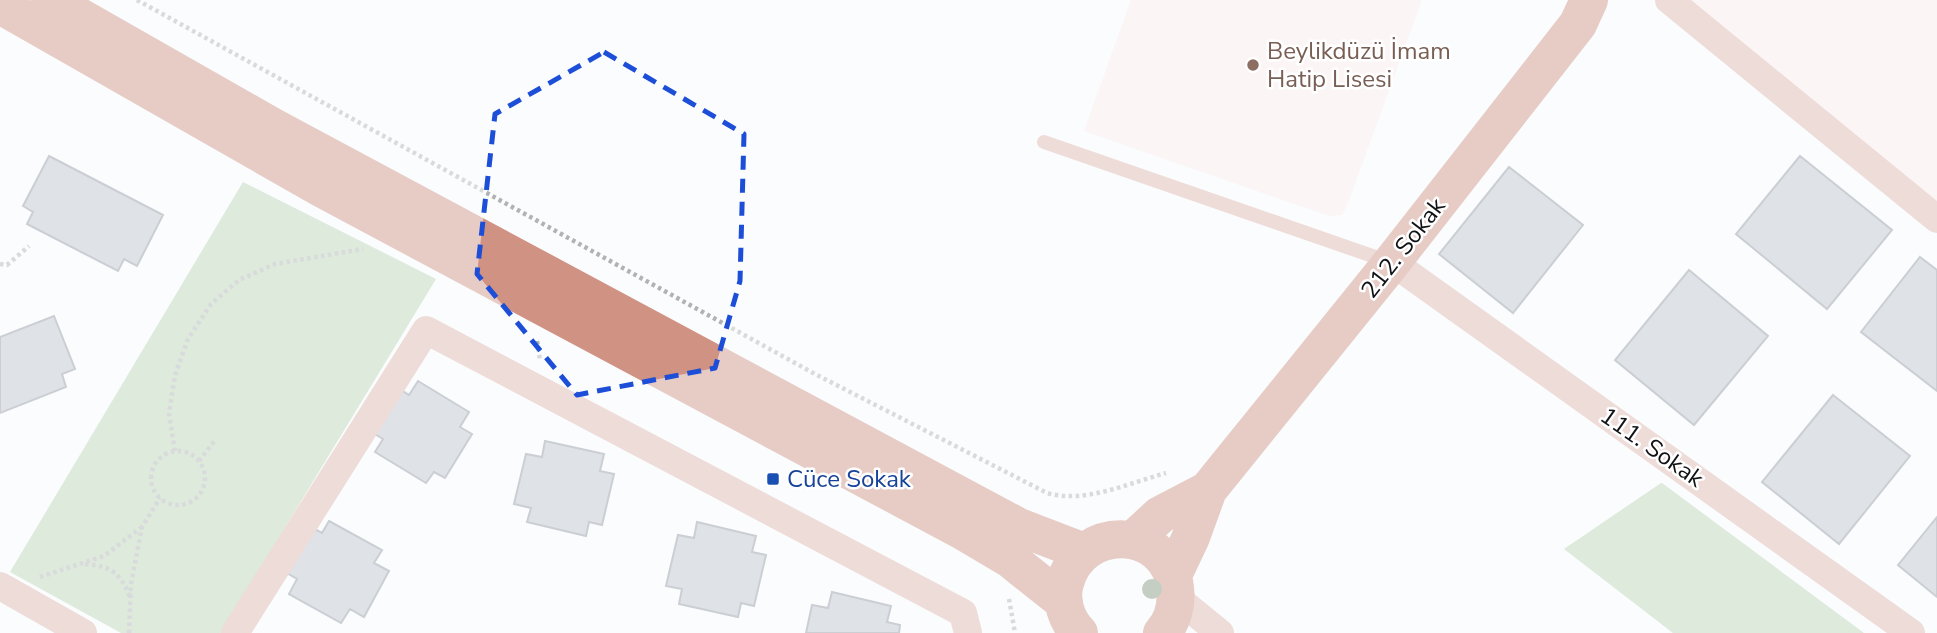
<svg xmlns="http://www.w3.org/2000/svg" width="1937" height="633" font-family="'Nunito Sans',sans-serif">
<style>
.education{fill:#feedec}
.green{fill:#bcd4b1}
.building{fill:#bfc5cf;stroke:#9298a1;stroke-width:2}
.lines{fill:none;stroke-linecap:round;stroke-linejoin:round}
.path{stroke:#b0b2b4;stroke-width:4.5;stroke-dasharray:3.5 3.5;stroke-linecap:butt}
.lane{stroke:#e0b5ab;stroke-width:14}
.street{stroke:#e0b5ab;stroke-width:28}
.secondary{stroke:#d09283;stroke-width:38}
.tree{fill:#85977c}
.marked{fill:none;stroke:#1d4ed8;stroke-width:5;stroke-dasharray:14 9;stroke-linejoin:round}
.education-dot{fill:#8d6e63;stroke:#fff;stroke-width:2.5}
.transit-dot{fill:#1a4fb4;stroke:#fff;stroke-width:2.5}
.labels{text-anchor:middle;stroke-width:5;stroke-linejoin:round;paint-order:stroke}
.education-label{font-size:24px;fill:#785e54;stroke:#fff;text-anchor:start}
.street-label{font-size:24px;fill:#101215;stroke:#fff}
.transit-label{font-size:24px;fill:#164399;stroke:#fff;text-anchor:start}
</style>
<rect width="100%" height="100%" fill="#fafcfe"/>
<path class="education" d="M1131,0h291l-74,203 -6,12 -13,1 -245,-85z
M1689,0h248v202z"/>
<path class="green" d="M243,182l193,97 -215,354h-100l-111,-61z
M1661,483h1l202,150h-191l-109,-84z"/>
<path class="building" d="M49,156l114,59 -26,51 -13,-7 -6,12 -91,-47 6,-12 -10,-6z
M1800,156l92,74 -65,79 -91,-75z
M1509,167l74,58 -70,88 -74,-59z
M1920,257l17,13v121l-76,-59z
M1689,270l79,66 -74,89 -79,-65z
M54,316l21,53 -13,5 4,13 -66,26v-76z
M418,381l51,31 -9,15 12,7 -27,44 -11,-6 -8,11 -51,-31 8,-13 -15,-9 27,-44 14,9z
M1833,395l77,61 -71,88 -77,-62z
M545,441l59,13 -4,17 14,3 -12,51 -13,-3 -3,14 -59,-14 4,-14 -17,-4 12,-50 16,3z
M1937,517v80l-39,-32z
M329,521l53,29 -8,13 15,8 -25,46 -14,-8 -9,14 -52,-29 8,-15 -12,-7 26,-45 11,6z
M697,522l59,14 -4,16 14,3 -12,51 -13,-3 -3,14 -59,-13 3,-15 -16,-3 12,-51 16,3z
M832,592l59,14 -4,16 13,3 -1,8h-93l6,-28 16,3z"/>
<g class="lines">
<path class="path" d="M137,0l678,374 232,119c38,11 82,-10 119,-20
M0,264l7,1 22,-19
M537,341l3,19
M175,451l-6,-37 6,-39 13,-36 23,-35 28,-24 36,-16 88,-15
M151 478a27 27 0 1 1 54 0a27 27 0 1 1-54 0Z
M199,461l17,-22
M85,564c27,2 35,9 45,33
M40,577l64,-21 38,-29
M1009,599l6,34
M129,633l2,-49 11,-57 18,-29"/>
<path class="lane" d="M1044,142l346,120"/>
<path class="street" d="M1669,0l268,219
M1392,262l519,371
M0,586l83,47
M1177,598l43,35
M235,633l191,-303 537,283 5,20"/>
<path class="secondary" d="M50,0l223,127 746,400 65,25
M0,5l321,183 640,342 49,29 54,43
M1133,540l27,-25 48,-25
M1173,575l18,-38 17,-47 184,-228 186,-238 11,-24
M1079,633c-13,-13 -19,-33 -14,-50 16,-61 104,-57 110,5 2,16 -2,33 -13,45"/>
</g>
<circle class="tree" cx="1152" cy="589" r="10"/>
<path d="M0 0H1937V633H0ZM604,52l140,82 -4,147 -25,87 -138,27 -100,-121 18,-160z" fill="#fafcfe" fill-opacity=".55" fill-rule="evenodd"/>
<path class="marked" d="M604,52l140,82 -4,147 -25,87 -138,27 -100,-121 18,-160z"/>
<circle class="education-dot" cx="1253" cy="65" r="7"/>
<rect class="transit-dot" x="766" y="472" width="14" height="14" rx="3.5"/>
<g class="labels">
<g class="education-label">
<text x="1267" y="59">Beylikdüzü İmam<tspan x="1267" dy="28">Hatip Lisesi</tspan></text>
</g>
<g class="street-label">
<text transform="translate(1403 248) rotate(-52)" y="8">212. Sokak</text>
<text transform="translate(1652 447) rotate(35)" y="8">111. Sokak</text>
</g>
<g class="transit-label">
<text x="787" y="487">Cüce Sokak</text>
</g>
</g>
</svg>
